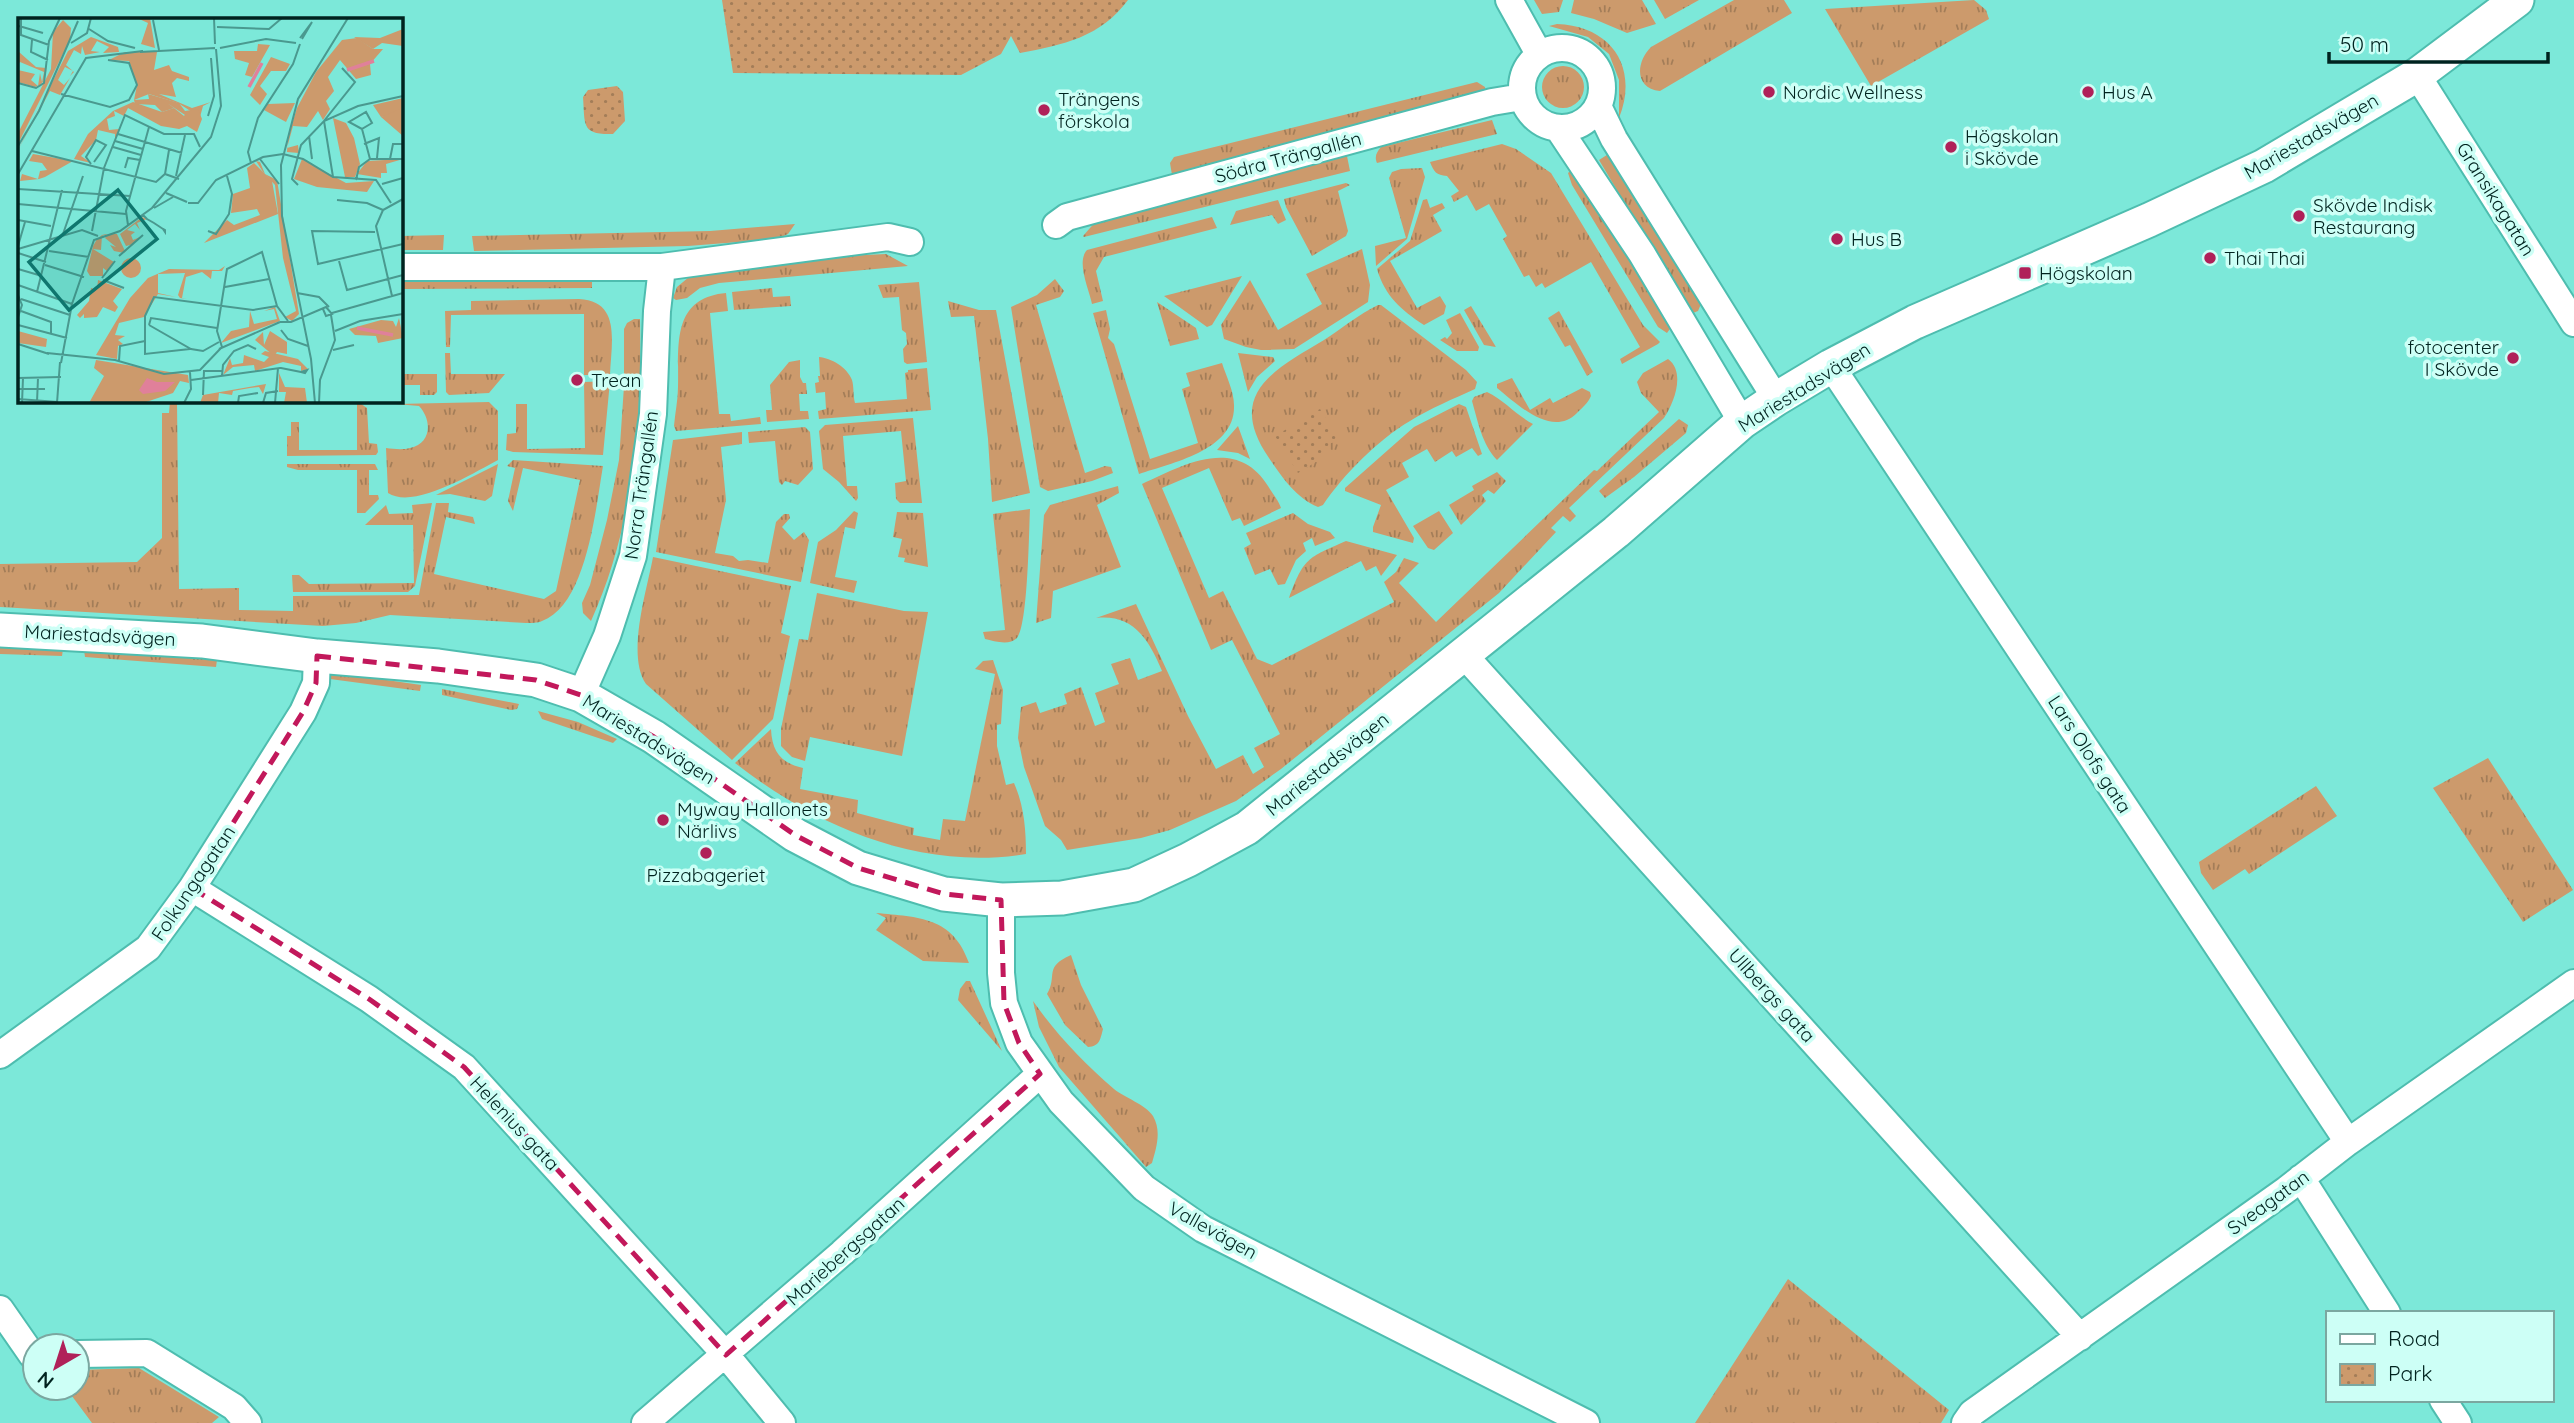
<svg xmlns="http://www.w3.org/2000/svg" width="2574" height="1423" font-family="Quicksand,sans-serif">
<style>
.grass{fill:url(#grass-tufts)}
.park{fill:url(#park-dots)}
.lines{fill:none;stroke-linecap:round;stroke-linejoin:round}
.minor-casing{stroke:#4ebdaf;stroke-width:30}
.tertiary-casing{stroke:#4ebdaf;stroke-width:37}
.minor{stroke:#fff;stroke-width:26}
.tertiary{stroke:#fff;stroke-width:33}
.marked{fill:none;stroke:#c2185b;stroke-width:5;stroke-dasharray:14 9;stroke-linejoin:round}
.poi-dot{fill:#b02159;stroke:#cdfff6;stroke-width:2.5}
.labels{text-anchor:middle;stroke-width:7;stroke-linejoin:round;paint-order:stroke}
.poi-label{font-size:19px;fill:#00231f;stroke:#cdfff6;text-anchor:start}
.street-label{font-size:19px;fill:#00231f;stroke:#cdfff6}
.inset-river{fill:none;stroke:#e0809a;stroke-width:3.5}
.inset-road{fill:none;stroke:#4a998f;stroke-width:2}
.view{fill:#0f766e;fill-opacity:0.15;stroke:#0f766e;stroke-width:3.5}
.inset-edge{fill:none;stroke:#00231f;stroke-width:3.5}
</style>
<defs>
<pattern id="grass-tufts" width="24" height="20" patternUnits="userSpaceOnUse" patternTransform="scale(1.75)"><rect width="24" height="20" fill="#cc9a6c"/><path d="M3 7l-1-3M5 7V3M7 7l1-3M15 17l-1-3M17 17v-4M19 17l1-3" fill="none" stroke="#a37d58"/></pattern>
<pattern id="park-dots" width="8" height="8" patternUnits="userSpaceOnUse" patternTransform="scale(1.75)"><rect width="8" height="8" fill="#cc9a6c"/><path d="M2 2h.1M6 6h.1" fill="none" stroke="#a37d58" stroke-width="1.8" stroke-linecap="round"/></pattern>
</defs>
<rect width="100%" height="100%" fill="#7ce8d9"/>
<path class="grass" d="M1534,0h29l-4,12 -17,2z
M1574,0h68l14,24 -29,9 -33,-14 -23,-6z
M1654,0h45l-34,19z
M1734,0h50l8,13 -132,78c-26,-3 -24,-29 -9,-44z
M1974,0l12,10 3,9 -118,67 -46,-77z
M1557,24c55,2 82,44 62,94v-38l-10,-26 -21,-17 -39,-11z
M1542 87a21 21 0 1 1 42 0a21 21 0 1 1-42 0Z
M1477,82l8,5 1,8 -314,80 -2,-12 4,-6z
M1492,120l5,14 -120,29c-3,-7 0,-11 4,-16z
M1502,144l14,5 35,24 92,152 17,17 -2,2 -36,20 -2,-5 20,-12 -49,-85 -46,26 -3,-5 -6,4 -7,-12 -5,2 -21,-38 4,-3 -18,-32 -13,7 -9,-16 -13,7 -3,-6 8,-5 -12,-15c-11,-1 -13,-4 -17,-14z
M1610,153l91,151 -3,7 -5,2 -4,-2 -90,-151z
M1347,156l3,15 -266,66 -1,-1 14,-16 21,-7z
M1575,166l97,160 -5,7 -9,-6 -86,-142 -4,-12z
M1422,168l3,9 -18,62 -31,27 -1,-20 31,-8 -17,-60 3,-6 9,-3z
M1346,183l4,2 -12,6 10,40 -2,5 -34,20 -26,-49 -2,-8z
M1427,199l3,9 12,-5 3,5 -12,7 9,16 -52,30 27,47 23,-12 6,10 -2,8 -20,11c-23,-15 -39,-29 -47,-56l33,-28 13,-41z
M1278,200l8,20 -8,4 -6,-9 -42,10 6,-14z
M1212,217l5,11 -113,29 -8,14 7,30 -11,3c-3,-15 -16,-42 -5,-54z
M795,224l-7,10 -11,5 -89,7 -214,5 -2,-15 238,-5z
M444,235l-1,15h-42v-14z
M1362,249l8,36 -2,17 -74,47 -33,1 -15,-3 -22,-8 -3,-14 29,-45 28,50 44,-26 -16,-30z
M886,254l22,12 -189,17 -19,5 -13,10 -11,2 -3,-2 4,-11 18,-15 129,-15z
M592,274v14l-191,1v-14z
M1242,276l-30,49 -5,2 -43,-31z
M1055,279l9,12 -4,6 -24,8 49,168 20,-7 6,1 2,6 -21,8 -44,10 -8,-4 -29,-180 26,-12z
M919,282l8,80 -20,2 -3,-2 -1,-13 4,-5 -1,-11 -4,-3 -3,-33 -16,1 -5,-13z
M772,288l1,9 17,-1 1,10 -57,4 -2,-18z
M726,293l2,18 -18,2 9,101h11l1,7 29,-4 1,7 -85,7 -2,-5c1,-13 4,-26 4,-39 1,-41 -7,-89 48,-94z
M579,299c43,2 32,45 31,76h-26v-61l-133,1 -1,32h-4l-1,-36 26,-1v-9z
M948,301l31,9h17l34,183 -38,9 -4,-63 -14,-123 -23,1z
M1157,302l39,26 3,11 -29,7z
M1378,305h3l85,65 11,12 -2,7c-22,10 -44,19 -65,32 -31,18 -67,54 -87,84l-5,2c-22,-9 -36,-30 -49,-49 -44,-64 5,-88 55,-118 17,-11 35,-26 54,-35z
M1471,306l25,41 -12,-2 -20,-35z
M1106,310l4,19 -2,9 6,6 36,115 48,-16 -16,-54 8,-3 -4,-13 36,-10c4,13 12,28 12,42 2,45 -62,58 -95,69l-46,-161z
M1559,311l34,61 -6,4 -17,-31 -5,2 -17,-29z
M1460,313l19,34 -1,4h-21l-17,-11 5,-3 2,2 5,-6 -6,-13z
M634,319h6c2,103 -6,207 -49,302l-8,-8 -1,-10 8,-18 17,-65 12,-60 5,-74v-57l3,-6z
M445,353h5l1,21h54l-16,19 -40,2 -3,-3z
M1238,353l35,4 2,4 -18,16 -9,15z
M819,357c12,1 28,10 33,23 2,6 1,16 3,23l52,-4 -2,-26 3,-1v-2l19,-2 4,42 -112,9 -1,-8 8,-2 -1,-17 -9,1 -1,-10 4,-1 -1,-6h2z
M1668,359c18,13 6,44 -4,59l-95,90 7,8 -6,6 -7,-6 -12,12 5,4 -57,61 -218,176 -45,32 -66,29 -29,8 -74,12 -6,-10 -16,-14 -21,-59 -6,-29 3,-31 15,-5 4,11 27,-9 -3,-10 17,-7 14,39 10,-4 -10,-29 24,-9 -8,-20 19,-6 8,22 24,-9c-13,-31 -28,-57 -66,-53l40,-14 52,112 28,53 27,-14 10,19 11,-7 -10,-19 26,-14 -48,-94 -21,10 -69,-166c41,-19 94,-49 126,2 4,7 11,15 13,22l-37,18 -4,-8 -8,3 -23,-53 -47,20 47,110 14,-7 34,68 15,6 122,-63 -10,-20 12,-10 8,-14 15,5 -20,20 37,39 158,-152 3,1 62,-59 -18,-19 -4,-11 6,-9z
M800,360v17l3,6h3l1,11h-8l1,17h8l1,8 -42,3 -1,-12h6l-2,-25 19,-23z
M401,374h36v18l-3,3h-14v-10h-19z
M1512,378l18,32 20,-12 3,5 29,-15 8,4 1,4c-3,7 -9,12 -14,17 -25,25 -59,-8 -80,-25v-4z
M610,381l-7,74 -90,-3 -7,-2 1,-16 9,-1v-29h11v45l58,-1 -1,-66z
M1487,392c17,8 29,23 46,32l-36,36c-15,-16 -19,-38 -25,-59l2,-4z
M170,401h7l2,188 60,-1v22l54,1v-15l126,-1 17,-92h13l-1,9 25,5 2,7 -29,-7 -12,57 110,25 12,-8 24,-111 -57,-12 -10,43 -5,-10 7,-33 -8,-2 6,-6 90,6c-7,40 -16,139 -61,155 -4,2 -11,2 -16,2l-136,-8 -34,8 -33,3 -323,-19v-43l137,-2 25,-24v-125h7z
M357,401l10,7 2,35 8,1 1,8 -2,3 -89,1v-20h4v-14h8v28h58z
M489,402l9,9v49c-25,13 -84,50 -110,33l-2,-45c8,1 17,2 24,0 22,-5 22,-28 9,-42l-23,-2z
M1459,404l7,3 16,47 -4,2 -6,-8 -16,9 -4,-6 -17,11 -8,-13 -25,14 7,14 -23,13 28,48 -1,5 -40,-11v-5l8,-22 -36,-14v-3l69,-61z
M913,418l9,85h-22l-4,-4 -1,-16 11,-2 -5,-50 -58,5 4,50h10l1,12 -2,3 -17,-19 -16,-13 -4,-38 6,-6z
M1679,419l9,6 -2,8 -52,44 -29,21 -6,-7z
M1238,426l12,33 -12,-6 -21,-3z
M805,427l5,5 3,37 -15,16 -13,-4 -3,4 -3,-3 -4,-41 -26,2 -1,-11z
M742,432v12l-21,3 5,53 -11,53 18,3 6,5 9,-1 20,3 8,-41 8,-8h5l1,4 -8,9 12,13 10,-8 5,8 -8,42 -145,-30 17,-112z
M287,464h88l3,6h-9v25h9l1,4 -14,14h-8v-43h-59l-11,-3z
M498,464l-6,32 -7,5 -35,-7 -14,1z
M1497,472l9,9 -12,13 -6,-4 -6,5 4,6 -25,24 -12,-20 25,-15 -2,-4z
M1118,486l1,7 -22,12 24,62 -68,24 -2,27 -15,5 8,-108 6,-10z
M432,503l-17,83 -7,6h-115l-1,-17h7l10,9 105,-1 -1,-58h-48l21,-20 3,9 24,-1 -1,-8z
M1030,509c-1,22 -2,117 -13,129 -8,8 -23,3 -32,1l-2,-7 22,-2 -12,-116z
M854,511l4,2 -3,16 -10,-2 -10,50 22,4 -3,12 -44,-10 8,-41 18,-12z
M1439,511l14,22 -19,17 -6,-2 -15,-22z
M897,512l26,1 5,54 -24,-5 1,-4 -7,-1 4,-18 -9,-2z
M1293,513l15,11 22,8 5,6 -20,8 -3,-8 -9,5 3,8 -10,9 -11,24 -7,1 -8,-16 -15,6 -11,-27 7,-4 -5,-11z
M1346,541l51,14 -16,21 -5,-10 -10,5 -5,-10 -72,37c15,-40 18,-40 57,-57z
M653,557l138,29 -10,47 9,3 -17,83 -41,41 -86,-76c-20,-29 1,-94 7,-127z
M817,593l87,18 24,1 -26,144 -92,-19 -5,24 -13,-4 -11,-11v-17l18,-90 9,1z
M0,647l63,2 -1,7 -62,-2z
M84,650l133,10 -1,7 -131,-10z
M993,660l10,30 -2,34 -4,1v21l9,39 8,-2c10,23 12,46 12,71 -106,17 -208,-26 -291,-91l36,-34c1,23 10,34 32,39l-3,21 58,11 -1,13 57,15 -1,7 27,5 3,-21 22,2 30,-147 -20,-5 8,-8z
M331,672l90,13 -1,6 -90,-12z
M442,689l77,15 -2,5 -6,1 -69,-15z
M538,711l40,11 39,17 -4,4 -71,-24z
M2488,758l85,132 -50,32 -90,-134z
M2316,786l21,30 -88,58 -4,-5 -32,21 -12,-17 -2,-11z
M876,913c43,4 77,4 93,50l-46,-2 -47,-31 10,-12z
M1071,955l10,30 22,44c-3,11 -3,17 -15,18l-23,-22 -18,-31c11,-18 -4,-27 24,-39z
M966,981h4l32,70 -44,-51 2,-11z
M1033,1001c23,33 50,61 81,88 11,9 31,15 39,27 9,15 3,33 -1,47l-6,4 -87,-100 -20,-40z
M1788,1279l161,131 -8,13h-246z
M139,1368l80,49 -7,6h-120l-26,-35h11v-18z"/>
<path class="park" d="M722,0h406c-27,37 -65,45 -108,53l-9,-17 -10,18 -40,21 -228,-2z
M617,86l6,6 2,29 -12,13c-32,1 -28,-9 -30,-37l5,-7z
M1320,409l18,30 -10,6 4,7 -34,21 -23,-37z"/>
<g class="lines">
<defs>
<path id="minor" d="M1509,0l30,54
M1522 88a40 40 0 1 1 80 0a40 40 0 1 1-80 0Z
M2417,75l157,248
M1598,106l16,33 162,260
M1558,128l84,126 100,168
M1056,225l11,-8 425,-115 30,-5
M401,267h261l226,-30 22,5
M1831,366l517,776
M1464,655l616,682
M581,695l26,-59 26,-80 20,-142 4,-103 5,-44
M192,888l177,111 95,68 262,288 56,68
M1001,900v73l3,30 15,40 42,59 83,86 59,41 383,194
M0,1055l148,-107 44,-60 111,-176 13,-29 1,-27
M2301,1178l86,135
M0,1309l32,46h3
M77,1354l70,-1 87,54 14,16
M2443,1400l15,23
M645,1423l197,-170 198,-179
M1965,1423l7,-10 314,-223 62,-48 226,-159"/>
<path id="tertiary" d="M0,630l202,11 115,15 121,10 98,14 45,15 73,42 141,98 63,33 86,26 57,6 61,-2 72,-13 54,-25 59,-32 369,-296 126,-110 34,-23 55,-33 84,-44 234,-102 115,-54 153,-91 100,-75"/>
</defs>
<use href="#minor" class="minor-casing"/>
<use href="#tertiary" class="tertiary-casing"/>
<use href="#minor" class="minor"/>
<use href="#tertiary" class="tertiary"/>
</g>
<path class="marked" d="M317,656l219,24 45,15 73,42 141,98 63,33 86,26 57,6 3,103 15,40 21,31 -314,281 -262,-288 -95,-68 -177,-111 111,-176 13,-29z"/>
<g class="poi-dot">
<circle cx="1769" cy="92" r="7"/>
<circle cx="2088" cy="92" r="7"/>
<circle cx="1044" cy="110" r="7"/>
<circle cx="1951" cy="147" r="7"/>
<circle cx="2299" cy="216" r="7"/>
<circle cx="1837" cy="239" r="7"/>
<circle cx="2210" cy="258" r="7"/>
<rect x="2018" y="266" width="14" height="14" rx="3.5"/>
<circle cx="2513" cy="358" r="7"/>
<circle cx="577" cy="380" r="7"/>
<circle cx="663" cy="820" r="7"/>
<circle cx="706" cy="853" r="7"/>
</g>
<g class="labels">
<g class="poi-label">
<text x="1783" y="99">Nordic Wellness</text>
<text x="2102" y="99">Hus A</text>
<text x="1058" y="106">Trängens<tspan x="1058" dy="22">förskola</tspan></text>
<text x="1965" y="143">Högskolan<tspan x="1965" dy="22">i Skövde</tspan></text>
<text x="2313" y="212">Skövde Indisk<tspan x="2313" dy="22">Restaurang</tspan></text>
<text x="1851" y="246">Hus B</text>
<text x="2224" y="265">Thai Thai</text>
<text x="2039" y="280">Högskolan</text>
<text x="2499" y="354" text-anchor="end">fotocenter<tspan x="2499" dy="22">I Skövde</tspan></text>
<text x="591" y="387">Trean</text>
<text x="677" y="816">Myway Hallonets<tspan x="677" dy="22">Närlivs</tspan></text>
<text x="706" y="882" text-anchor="middle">Pizzabageriet</text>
</g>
<g class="street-label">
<text transform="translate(2311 136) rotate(-30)" y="7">Mariestadsvägen</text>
<text transform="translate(1288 157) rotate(-15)" y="7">Södra Trängallén</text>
<text transform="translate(2496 199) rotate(58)" y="7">Gransikagatan</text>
<text transform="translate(1804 387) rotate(-32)" y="7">Mariestadsvägen</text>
<text transform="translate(641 485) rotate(-82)" y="7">Norra Trängallén</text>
<text transform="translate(100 635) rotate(3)" y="7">Mariestadsvägen</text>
<text transform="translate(649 739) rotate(32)" y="7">Mariestadsvägen</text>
<text transform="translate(2090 754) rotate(57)" y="7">Lars Olofs gata</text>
<text transform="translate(1327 764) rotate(-39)" y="7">Mariestadsvägen</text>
<text transform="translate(193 883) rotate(-56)" y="7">Folkungagatan</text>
<text transform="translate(1772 995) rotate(48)" y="7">Ullbergs gata</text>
<text transform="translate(515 1123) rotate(47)" y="7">Helenius gata</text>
<text transform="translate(2268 1202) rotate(-36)" y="7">Sveagatan</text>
<text transform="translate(1213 1230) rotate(29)" y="7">Vallevägen</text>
<text transform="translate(845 1251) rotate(-42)" y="7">Mariebergsgatan</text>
</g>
</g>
<g transform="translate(18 18)">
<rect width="385" height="385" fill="#7ce8d9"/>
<path d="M45,2l8,8 -1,12 -52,104v-11l33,-64 2,-37zM385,11v17l-21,-3 -9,6 -19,-12 26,1zM73,19l27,10 1,5 -16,1 6,-6 -12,-6 -6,10 9,1 -15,3 -3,-9 -1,8 -7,-4 -8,15 8,7 -4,4 3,-5 -8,-4 -7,13 6,5 6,-7 -10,17 -10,-4 -32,59 50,-99zM1,34l17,15 10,1 1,-7 -1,12 -3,9 -3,3 -5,2 -17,-5v-12l17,4 -4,6 7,6 2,-13 2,9 2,-10 -24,-10 -2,3zM107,34h32l-3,18 15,-5 3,6 17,6v4l-12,-3 -5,5 4,14 -17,-3 33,14 19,-6 -8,4 -3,11 -22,-14 -29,-9 -15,6 3,-15 -8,-24 -20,-1zM385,80v10l-11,7 -11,2 -8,-12zM115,84l29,10 12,-4 10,8 -5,13 -18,-3 -33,-18 -4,8 -10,-5 1,5 -8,3 2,11 10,-1 -4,11v-6l-17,-4 -2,10 -15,16 10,7 -17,-4 14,-25 25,-23zM15,136l40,7 -28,16 -6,2 -19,2 2,-7 16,5 2,-8 7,-1 -5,-7 -13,-2zM238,143l4,1 5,12 12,6 22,134 -7,7 -7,-4 11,-6 -13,-53 -8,-73 -12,-13zM124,199l5,2 -10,4 3,7 -5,-6 -8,6 8,2 -4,3 2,5 7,-3 -16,16 -10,-2 -4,-6 6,2 -11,-9 3,-4 -6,2 -1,14 -8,-1 21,13 -7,9 -4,-3v8h-13l-3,-5 6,-25 4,-7 5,-4 4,-1h11l8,17 9,-7 -8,2 -6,-12zM207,248l-3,5h-10l-1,8 -9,-7 -16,5 -4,21 5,1 -7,-1 -2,-3 7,-22 -27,1v19l18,4 -18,-3 -14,23 -25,6 -4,12 10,1 -7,4 5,4 -5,2 -1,13 -21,-4 34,-57 18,-20 21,-9 50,1zM80,262l24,9 -9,12 5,6 -3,5 -12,-5 -6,10 -13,1v-4l-4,4 -3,-3 12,-14 2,-13 6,2zM257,289l5,14 -59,22 10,-12 18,-4 1,-16 4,13 23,-5 -3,-10 -10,2zM247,333l33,8 10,10 -7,2v-5l-18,-4 -28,9 -1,-6 -21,2 -10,8 7,-17 2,7 11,-2 1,-8 20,7 5,-5 -8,-3zM261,355l6,14 20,1 2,15h-23l2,-11h-7zM248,366l-3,10 -4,-7 -9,1 -17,3 -1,4 -13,-2 -1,10h-18l3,-8z" fill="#cc9a6c"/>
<path d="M119,0h13l5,30 -14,-4 7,-21zM339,20l16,11h10l-13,15 1,11 -15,4 -16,-19 -12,17 6,14 -8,10 4,8 -7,11 -5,-9 -11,16 -14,-1 -6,22 11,-3 1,8 -12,-1 1,-15 9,-29 19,-36 26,-32zM240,26l12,1 -18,32 -7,-2 4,-12 -14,-4 -1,-8h23zM253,39l19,7 -4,7h-15l-11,15 7,8 -7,11 -10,-10zM130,76l31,9 6,8 13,-2 4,10 -5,13 -10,-6 -8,3v-10l6,-4 -18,-12 7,5 -12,4 -7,-7 -20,-1 -1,-4 15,-1zM277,85l-9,19 -22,-12 4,-6zM385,90v28l-22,-19zM315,100l13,5 8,15 6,26 -5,13h-10zM284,141l44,24 28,-2 -7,11 -50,-5 -23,-8zM385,141l-17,5 1,9h-6v5l-24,-4 10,-13zM236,145l18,18 6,33 -74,29 23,-23 7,5 26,-10 -3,-6 -26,4 2,-19 17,-6 -3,-20zM381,300l4,20 -25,5 -2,-7 -21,-1 -6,-6 32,-9 12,1 3,6zM252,313l17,11v12l-10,-2 -3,4 -19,-16 8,-8 1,13z" fill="#cc9a6c"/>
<path d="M103 250a10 10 0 1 1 20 0a10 10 0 1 1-20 0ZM0,313l29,8 -1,8 -28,-4zM78,342l92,15 1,8 -9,-2 -7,12 -30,10h-54l15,-27 -10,-8z" fill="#cc9a6c"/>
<path d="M129,360l10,4h18l-10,9 -22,3 -4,-4z" fill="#e0809a"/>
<path class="inset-river" d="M329,52l27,-9M231,69l13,-24M339,310l36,7"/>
<path class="inset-road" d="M3,0v17l28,10M47,0h24M196,0l1,26M135,2l6,30M1,8l24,7M199,9l52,2 13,-11M71,11l19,12 27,7M282,20l12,-16 -10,17M14,22l-1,12 17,8M53,25l16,-10 4,-15M202,30l46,-9 30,4M122,34l75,-4M0,65l18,5 8,-5 5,-42 11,-23M43,76l49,13 19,-7 8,-15 -8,-22 -21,-3M190,98l6,-20 -3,-38M344,111l-13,-7 17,-10 6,11 -10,6 8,30M100,116l64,19M291,118l3,23M97,123l28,8M346,126l15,-6 -2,20M0,128l21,-35 39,-90M95,129l28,8M14,133l124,31 9,-8 14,5M242,141l19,25M372,141l3,-15h10M233,145l-3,-11 10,-34 35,-54 7,-20M73,146l-5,-7 10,-17 10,5 -12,17M107,150l3,-10 12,2M0,156l68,-116 57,-7M147,156l4,-24M158,158l9,-41M315,159l-9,-56 31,-39 -13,-14M338,162l3,-13 11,-8h33M364,166l21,-6M280,167l-6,-6 9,-34 23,-24 34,-15 45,-10M0,171l112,7M148,175l21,9M319,182l30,3 16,7M170,185h10l18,-23 47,-23 20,-3 20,5 30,18 43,3 15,23M0,186l108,10M136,190l19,-11M125,197l4,4 7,4 9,6 2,1v2l-2,-3M0,202l33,6M110,207l-2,-14 23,-84M74,213l12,-63 21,-53 39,19h30l6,13M190,213l8,3 13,-20 3,-20 -5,-18M357,214l-63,-1 6,33 85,-20M45,216l20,-58M0,228l7,-24M0,231l64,-19 16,6M31,233l40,6M0,235l28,9M101,238l24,-21M321,243l8,29 56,-15M27,247l39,12M0,251l24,7M84,260l13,-17M85,262l21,8M0,267l54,19M207,269l44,-8M19,274l25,-102M279,275l22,4 10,10M0,277l4,10 -4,12M374,278l-16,-70 7,-16 20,-11M3,281l49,16M3,293l30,11v11M314,295l71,-20M262,304h11l35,-15 6,7 -6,2 -3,-7M0,307l49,13M131,307l42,24 12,2 16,-9M131,307l2,-7 66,10M263,312l7,9 20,7M317,313l25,-10 43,-7M0,326l31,10M204,329l-5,-16 10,-62 35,-17 15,54 11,15M172,331l-45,5v-38l9,-19 99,13 24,-4M201,331l61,-27M315,332l21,-5M29,335l68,7 49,14 36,-4 21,-22M101,343l1,-15 25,-5M43,345l11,-59 22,-64 26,-9 32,-23 59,-71 10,-31 -5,-57M204,358l1,-11 11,-14 14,-6 8,4M0,360l43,-1M173,362l89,-12h1l20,4 4,1 2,-3 -6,2M0,371h27M185,377l1,-24h18M0,381l40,3M19,384l1,-24M4,385l1,-25M39,385l3,-41M166,385l7,-14 -1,-17M220,385l1,-7 19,-3M245,385l3,-10 12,-2M257,385l3,-35M297,385l-4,-44 -29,-143 -1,-51 17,-66 50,-81M301,385l1,-23 15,-40 -4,-25"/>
<path class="view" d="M100,172l39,49 -88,71 -40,-48z"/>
<rect width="385" height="385" class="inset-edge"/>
</g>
<rect x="2326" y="1311" width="228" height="91" fill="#cdfff6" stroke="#7ba7a0" stroke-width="2"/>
<rect x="2340" y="1334" width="35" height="10" fill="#ffffff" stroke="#7ba7a0" stroke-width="2"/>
<text x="2388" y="1346" font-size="21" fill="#00231f">Road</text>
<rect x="2340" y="1364" width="35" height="21" fill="url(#park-dots)" stroke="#7ba7a0" stroke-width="2"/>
<text x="2388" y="1381" font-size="21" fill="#00231f">Park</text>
<g transform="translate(56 1367) rotate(219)"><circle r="33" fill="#cdfff6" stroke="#7ba7a0" stroke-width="2"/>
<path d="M0-5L12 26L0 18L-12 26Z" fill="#b02159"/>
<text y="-10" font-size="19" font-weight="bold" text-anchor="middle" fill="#00231f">N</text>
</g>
<path d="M2329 52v10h219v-10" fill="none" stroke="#00231f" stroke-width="3.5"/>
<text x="2340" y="52" font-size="21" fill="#00231f" stroke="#cdfff6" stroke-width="5" paint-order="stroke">50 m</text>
</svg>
